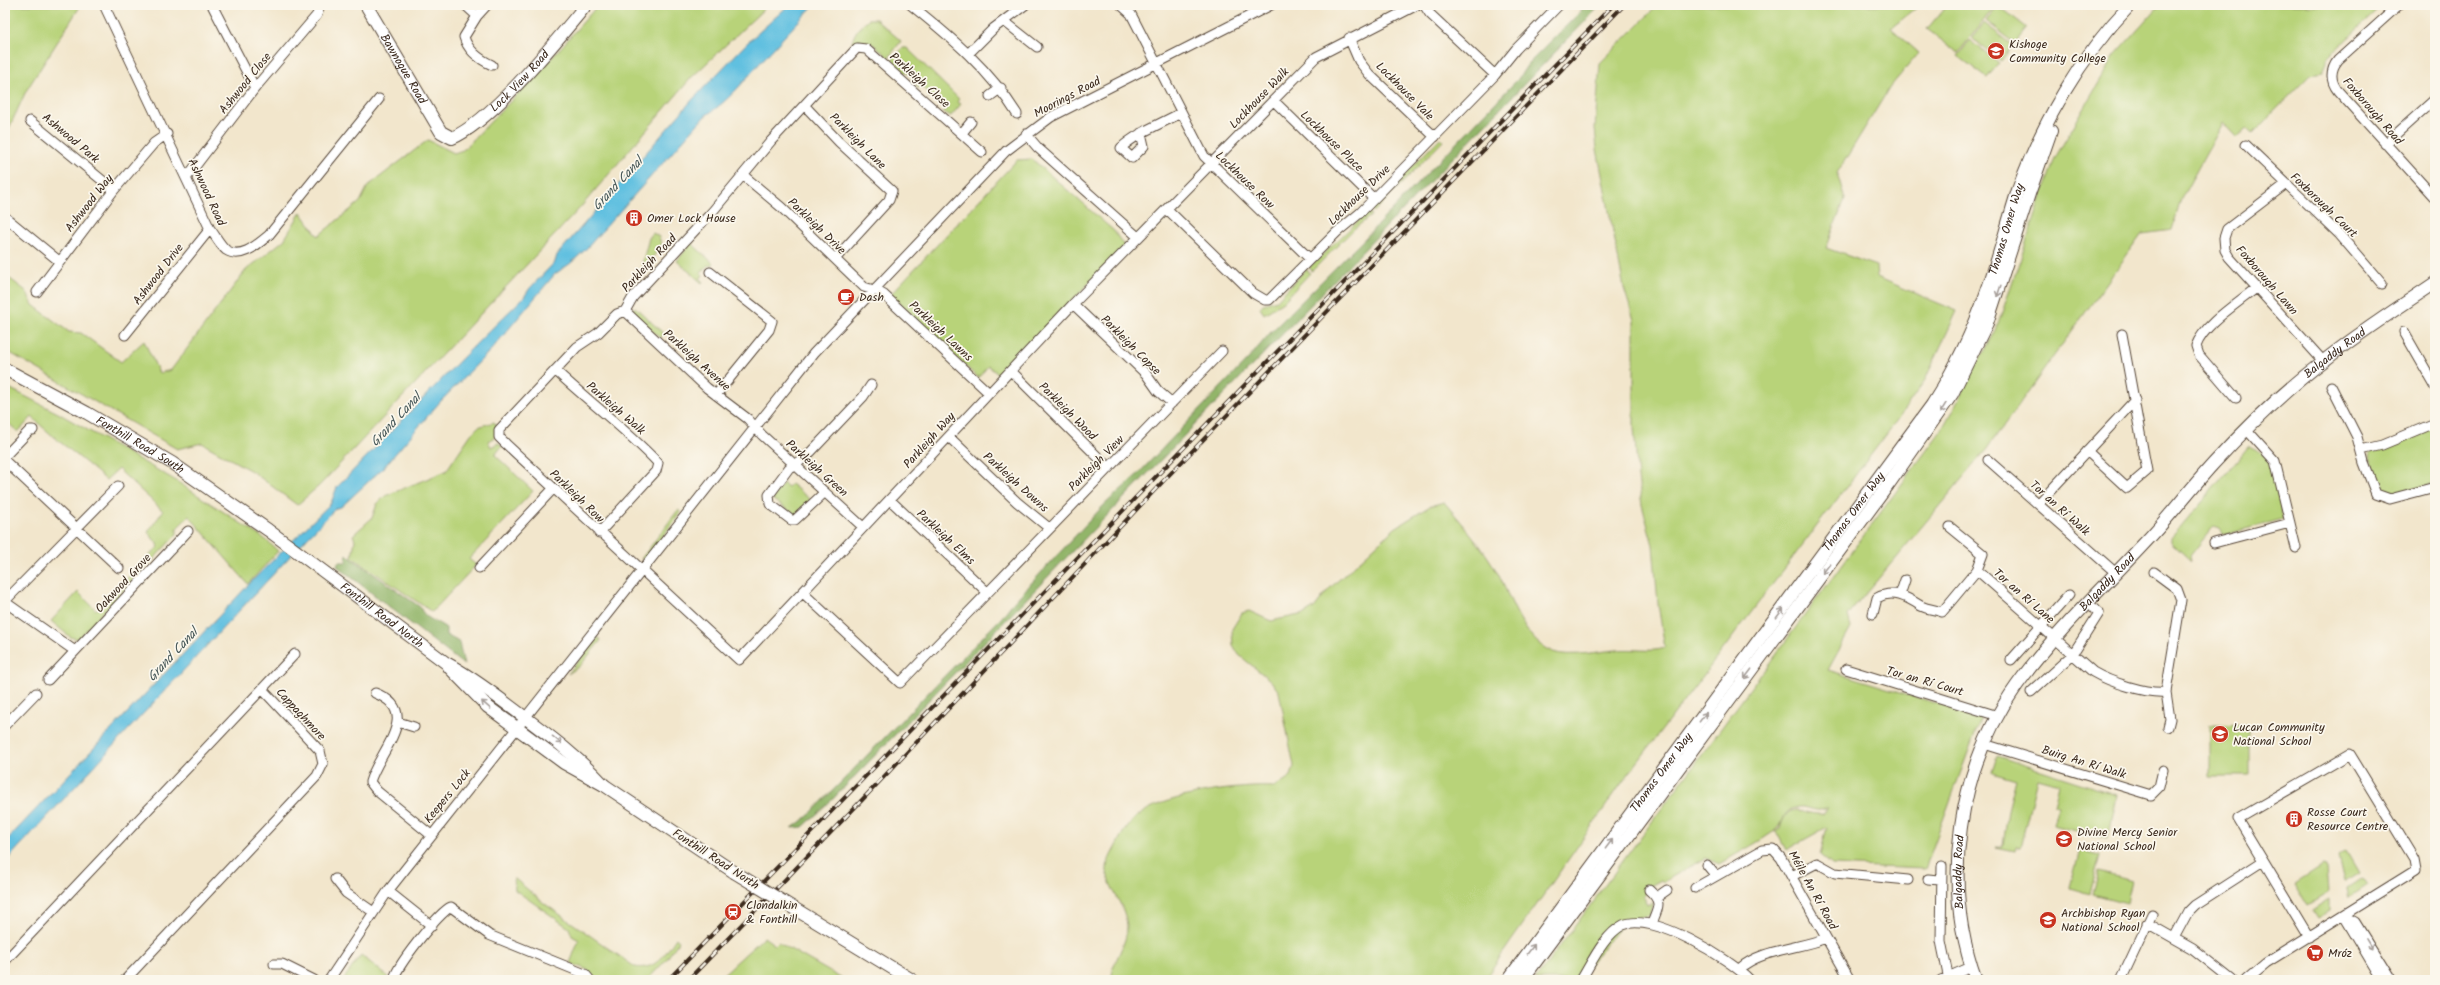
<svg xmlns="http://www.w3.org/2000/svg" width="2440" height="985" font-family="Kalam,sans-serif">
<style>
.green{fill:#b8d379;stroke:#7a7e4c}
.forest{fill:#92b569;stroke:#667044}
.water{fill:#61c0e0;stroke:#4e757f}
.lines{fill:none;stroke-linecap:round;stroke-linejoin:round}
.street-casing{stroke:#564638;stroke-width:11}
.secondary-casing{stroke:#564638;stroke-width:14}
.street{stroke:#fff;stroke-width:9}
.secondary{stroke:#fff;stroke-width:12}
.rail-casing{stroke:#3b2a1e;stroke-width:4}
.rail{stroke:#fbf7ec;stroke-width:2.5;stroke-dasharray:8;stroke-linecap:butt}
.secondary-bridge-casing{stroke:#564638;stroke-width:14;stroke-linecap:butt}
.secondary-bridge{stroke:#fff;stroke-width:12}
.oneway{stroke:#a79f9a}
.labels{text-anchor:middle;stroke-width:3.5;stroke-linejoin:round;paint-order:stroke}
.poi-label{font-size:12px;fill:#3b2a1e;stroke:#fbf7ec;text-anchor:start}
.street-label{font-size:12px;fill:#3b2a1e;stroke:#fbf7ec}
.water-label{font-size:13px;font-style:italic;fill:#465758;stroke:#fbf7ec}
</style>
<rect width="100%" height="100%" fill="#fbf7ec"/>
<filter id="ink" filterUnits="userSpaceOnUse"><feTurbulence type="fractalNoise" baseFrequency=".025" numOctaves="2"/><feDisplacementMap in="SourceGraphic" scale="8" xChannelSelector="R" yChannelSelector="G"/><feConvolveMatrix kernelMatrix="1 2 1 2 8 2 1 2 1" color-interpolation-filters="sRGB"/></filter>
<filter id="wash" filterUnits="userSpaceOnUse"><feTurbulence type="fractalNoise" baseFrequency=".012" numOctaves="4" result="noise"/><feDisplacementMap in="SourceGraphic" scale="16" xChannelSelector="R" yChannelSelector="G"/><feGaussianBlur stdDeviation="0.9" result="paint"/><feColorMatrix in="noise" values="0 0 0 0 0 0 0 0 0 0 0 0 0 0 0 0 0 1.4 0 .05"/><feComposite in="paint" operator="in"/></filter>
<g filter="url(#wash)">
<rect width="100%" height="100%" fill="#f2e6cc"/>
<path class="green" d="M5,5h76l-55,86 -21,46z
M598,5h170l-77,73 -112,131 -259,276 -23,20 -44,-33 -51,-29 -25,6 -172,-99v-75l21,16 7,14 36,27 12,1 40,29 23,-21 15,32 12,-3 75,-100 38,-30 17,-28 17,24 42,-34 8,-16 60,-46 26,13 9,-3 80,-82z
M1658,5h262l-29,23 28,25 -29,34 -53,86 8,26 -19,49 50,18 1,11 80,34 -32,69 -33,47 -268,353 -140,200h-374c2,-19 18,-35 17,-55 -2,-20 -17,-34 -20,-53 -1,-10 5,-18 9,-26 6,-13 13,-24 26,-33 26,-19 101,-28 133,-26l16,-11 3,-10 -15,-74 -8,-11 -32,-26 -6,-10 -1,-16 10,-16 7,-2 22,10 33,-7 10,-6 15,-19 66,-61 35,-22 14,-4c18,21 39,45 53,70 14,25 26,69 56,80 16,6 47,-1 64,-2 16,-2 33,3 48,-2l-7,-44 -5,-59 -11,-40 -4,-27 -4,-50v-108l-10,-32 -27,-139 -2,-21 5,-65z
M1947,5h49l-38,48 -31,-24z
M1998,5l29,23 -12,15 -29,-22z
M2160,5h223l-55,52 -6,15 -11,2 -59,60 -6,-6 -9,10 -14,-15 -42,76 -9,31 -30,4 -156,216 -138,165 3,13 -23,42 153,47 -56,152 -93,-4 -12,-10 7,-28 -41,23 -10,-19 4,-2c8,-32 23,-13 43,-15l5,-6c-16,7 -21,-6 -36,1 -10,4 -8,16 -16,21 -18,13 -38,23 -57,34l-14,-6 -42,24 -2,-2 -9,5 -9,11 5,9 6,-3 -4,13 -25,5 -48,60h-42l406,-549 55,-101 59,-172 60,-103z
M869,19h7l25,22 -14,19 -3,-2 2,-3 -13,-11 -2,2 -10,-4 -9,3c0,-10 8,-20 17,-26z
M1984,23l29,22 -12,16 -29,-23z
M1970,40l29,23 -12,15 -29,-22z
M903,48h4l52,51 -2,3 4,2 -10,12 -8,-4 3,-4 -14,-12 -4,2 3,-3 -10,-9 -3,2 -2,-2 2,-3 -12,-11 -4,1 2,-2 -12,-12z
M1440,138l3,3 -69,71 -3,-3z
M1032,159l82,72 10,15 -123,130 -13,-10 -10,12 -88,-83 127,-135z
M1369,211l3,4 -17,13 -43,43 -3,-4z
M653,233l6,4 3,9 -22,26 9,-34z
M691,243l22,20 -3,3 -2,-1 -7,8 2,2 -3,4 3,3 -1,1 -25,-22z
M1306,269l4,4 -27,29 -19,12 -4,-6 3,-4 14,-4z
M635,307l29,27 -4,4 -29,-27z
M5,386l53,27 115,66 92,60 13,12 -30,33 -59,-68 -12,12v6l-99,105 -8,-2 -19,-16 27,-29 18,18 63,-64 -11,-14 15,-21 -45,-42 -12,11c-24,-22 -51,-40 -74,-63l-14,15 -13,-12z
M494,422l3,4 -2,11 -7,4 3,6 7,-4 4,3 -7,9 38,36 -64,68 7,6 -44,47 -80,-55 3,-17 -2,-5 19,-17 5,-14 8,-8 61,-25 25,-37 7,-7z
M2435,426v57l-45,12 -11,-4 -10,-35 1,-4z
M2249,446l12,6 10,11 12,56 -60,16 -4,-6 -6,-2 -23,29 1,5 -20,-19v-4z
M783,483l5,4 3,-3 20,16 -17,16 -1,-3 -20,-13v-3z
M678,510l3,2 -35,47h-5z
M597,637l4,3 -21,26 -12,8z
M2210,725l39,1v50h-39z
M1997,756l120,39 -9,44 -55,-14 5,-19 -4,-1 5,-21 -22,-6 -17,69h-4l-1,4 -19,-4 7,-1 5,-36 8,-31 -24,-7z
M2080,850l20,5 -10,39 -20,-6z
M2346,851l13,22 -14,9 -6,-26z
M2323,866l3,1 2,26 -20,12 -13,-21z
M2099,872l33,9 -5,22 -34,-9z
M514,878l31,26 90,63c21,4 31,-14 41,-29l3,3 -13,19 -19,20h-52l-7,-10 -18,-7 9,-23 -7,-4 -3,-8 -54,-38z
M2362,878l5,7 -18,12 -2,-9z
M2329,899v12l-12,7 -5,-8z
M764,937l11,8 3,-3 66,38h-127z
M361,955l26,21 1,4h-45z"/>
<path class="forest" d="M1587,5h6l4,4 -768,794 -26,24 -11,1 15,-11 195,-200 9,-12 92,-99 35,-32 112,-117 21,-25 95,-95 152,-158 10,-15z
M347,555l73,52c5,13 16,13 26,21v7l13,7 5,23 -127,-99 1,-4h8z"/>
<path class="water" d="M789,5h25c-18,19 -36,38 -54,58 -20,22 -29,36 -55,53l-119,133 -15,14 -16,11 -64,76 -52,53 -56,65 -42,39 -5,1 -29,30 -302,324v-20l250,-264 76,-75 6,-16 7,-7 124,-128 56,-55 6,-9 25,-26 2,-7 136,-156 54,-56z"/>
</g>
<g filter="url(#ink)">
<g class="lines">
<defs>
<path id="street" d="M104,5l106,224c5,6 10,16 16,21 15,10 32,-6 43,-15l110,-136
M212,5l43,83
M465,5l12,11
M487,5l-10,11 -13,21c4,14 15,22 28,28
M911,5c41,33 78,64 106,109
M1121,5l10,9 73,142 106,103
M1424,5l6,9 65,61
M2399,5l-61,55c-8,10 -8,21 0,31l97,107
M1004,21l33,26
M1349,38l10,23 10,13 66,63
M968,54l26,-26 31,-23
M990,96l11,-8
M1274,101l100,98
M805,106l34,36 53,49 -3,9 -54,59
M30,121l84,69
M962,133l9,-11
M1141,133l3,13 -12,12 -11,-10c8,-8 16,-12 26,-18l34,-17
M1026,134l12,14 100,89
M2385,144l50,-45
M2246,145l93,89 43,50
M982,152l-116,-103 -9,-1 -86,93 -59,71 -79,85 -8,14 -8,3 -19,19 -21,14 -78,83v7l7,7 233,216 334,-356 243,-247 101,-52
M744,176l37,31 83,80 13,4 7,4 105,98
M187,177l68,-89 62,-73 3,-10
M2286,184l-59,45 -3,9 1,12 4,7 94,104
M1167,209l86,84 12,7h4l68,-68 23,-19 135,-138 21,-26 43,-44
M5,217l54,44
M710,272l62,49 -3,9 -53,65
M37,292l77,-102 40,-47 13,-9
M1073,304l73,70 12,17 14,12
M625,311l82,77 41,31 14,16 101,92
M2404,332l31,54
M125,335l85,-106
M555,370c34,32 71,59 103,93l-2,8 -57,62
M1011,371l98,97
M2331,386l26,51 7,26 12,31 14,5 45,-12
M2236,398l-37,-43 -3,-9c8,-22 42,-43 60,-58
M2247,430l28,31 21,87
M949,437l68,65 32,26
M2361,450l21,-5 53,-22
M2087,451l40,37 20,-17 -25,-137
M5,456l25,-26h3
M1988,460l128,113
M5,461l114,107
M825,492l-30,28h-4l-21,-16 -1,-9 20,-27 16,-10 58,-61 8,-12
M890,500l97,92
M2038,504l97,-104
M1950,527l33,27 -6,16
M2214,543l76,-20
M479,568l74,-79
M803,593l97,90 322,-332
M1900,595l5,-15
M5,601l113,-115
M5,602l70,49
M1873,614l4,-16c16,-9 30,-1 44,8 6,3 15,4 21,6l35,-42 116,102c17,10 53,22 73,20l15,-92 -4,-11 -23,-17
M2011,660l58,-65
M1846,669l152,47
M48,680l140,-149
M262,689l33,-35
M2031,692l42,-38 26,-41 -5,-5
M2166,692l4,27 -2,8
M375,693c49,19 3,59 -5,89l7,9 54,44
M398,722l16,5
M5,725l31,-32
M1984,744l167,51 8,-8 4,-17
M1707,865l9,11
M1942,866l-1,75 8,39
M1792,876l25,-13 18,10 73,7
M335,879l11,14 26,18
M1928,879l12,1
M1695,888l67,-38 11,-1 8,9 69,122
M1649,890c14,12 9,18 3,33
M388,891l44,35
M1657,897l10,-7
M2344,916l11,6 36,58
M2344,916l38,64
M2147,923l46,26 39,31
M2174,938l14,-26 7,-7 68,-44
M5,961l257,-272 58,62 3,13 -6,12 -192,204
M274,964h8l32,16
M1739,969c22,-20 60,-20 87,-31
M329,980l59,-89 426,-538 192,-202 45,-34 220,-112
M394,980c-1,-10 46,-69 57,-73l38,28 96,39 5,6
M1581,980c11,-18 23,-45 42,-55 30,-13 106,33 127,55
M1941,980l30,-13
M2121,980l31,-66
M2246,980l20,-17 150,-93 -2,-11 -64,-105 -112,65 71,118"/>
<g id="secondary">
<path id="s1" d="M366,5l75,127 11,6c40,-17 105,-98 134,-133"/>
<path id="s2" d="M5,369l82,44 85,50 96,67 178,133c22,12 41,26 61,41 37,28 65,47 97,81"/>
<path d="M449,667l39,40 76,56 40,22 130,87"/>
<path d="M795,909l117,71"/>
<path id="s3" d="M1508,980l424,-575c23,-36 41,-73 55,-114 12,-33 20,-67 31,-101 24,-67 62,-133 112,-185"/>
<path d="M1522,980l366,-495 64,-91 35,-71 42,-129 22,-63"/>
<path id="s4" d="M1976,980c-35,-97 -19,-211 41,-295 39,-54 90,-101 135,-150 21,-23 40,-48 61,-71 34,-37 72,-74 112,-104 35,-28 73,-52 110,-77"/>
</g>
</defs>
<use href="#street" class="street-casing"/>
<use href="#secondary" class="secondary-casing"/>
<use href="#street" class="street"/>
<use href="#secondary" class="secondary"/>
<defs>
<path id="rail" d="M668,980l945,-975
M688,980l174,-180 308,-326 454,-469"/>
</defs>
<use href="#rail" class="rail-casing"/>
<use href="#rail" class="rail"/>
<defs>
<path id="secondary-bridge" d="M734,872l61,37"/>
</defs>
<use href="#secondary-bridge" class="secondary-bridge-casing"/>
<use href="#secondary-bridge" class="secondary-bridge"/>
</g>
<defs><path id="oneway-shaft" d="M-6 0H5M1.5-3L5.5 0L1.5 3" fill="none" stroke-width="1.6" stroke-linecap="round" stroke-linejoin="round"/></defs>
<g class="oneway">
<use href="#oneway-shaft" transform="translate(1999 291) rotate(108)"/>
<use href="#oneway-shaft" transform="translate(1943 408) rotate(122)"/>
<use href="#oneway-shaft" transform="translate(1826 569) rotate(127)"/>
<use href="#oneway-shaft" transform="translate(1780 613) rotate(-53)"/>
<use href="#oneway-shaft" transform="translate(1748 674) rotate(127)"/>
<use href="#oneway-shaft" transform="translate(486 705) rotate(-139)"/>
<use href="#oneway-shaft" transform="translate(1703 717) rotate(-53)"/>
<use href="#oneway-shaft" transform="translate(557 740) rotate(39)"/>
<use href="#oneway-shaft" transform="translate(1609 844) rotate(-53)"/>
<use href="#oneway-shaft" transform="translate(2369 944) rotate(59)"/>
<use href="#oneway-shaft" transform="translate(1531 949) rotate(-53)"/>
</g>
</g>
<defs>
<symbol id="school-disc" viewBox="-11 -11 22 22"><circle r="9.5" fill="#c8321e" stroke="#fbf7ec"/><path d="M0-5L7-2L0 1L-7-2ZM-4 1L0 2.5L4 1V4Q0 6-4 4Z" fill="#fff"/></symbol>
<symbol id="building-disc" viewBox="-11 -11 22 22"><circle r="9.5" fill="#c8321e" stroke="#fbf7ec"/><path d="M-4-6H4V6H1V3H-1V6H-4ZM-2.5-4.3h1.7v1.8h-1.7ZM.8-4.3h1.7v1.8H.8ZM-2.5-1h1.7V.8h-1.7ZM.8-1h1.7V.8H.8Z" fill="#fff"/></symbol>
<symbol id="cafe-disc" viewBox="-11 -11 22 22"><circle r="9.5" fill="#c8321e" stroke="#fbf7ec"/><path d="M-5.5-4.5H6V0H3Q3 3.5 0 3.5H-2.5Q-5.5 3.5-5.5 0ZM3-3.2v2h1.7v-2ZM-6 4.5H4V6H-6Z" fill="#fff"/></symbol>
<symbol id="station-disc" viewBox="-11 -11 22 22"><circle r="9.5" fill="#c8321e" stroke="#fbf7ec"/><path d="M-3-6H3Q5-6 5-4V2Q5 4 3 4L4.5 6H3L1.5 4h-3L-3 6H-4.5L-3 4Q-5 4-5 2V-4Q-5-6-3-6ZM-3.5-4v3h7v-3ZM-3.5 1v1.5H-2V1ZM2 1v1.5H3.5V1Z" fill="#fff"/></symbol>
<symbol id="supermarket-disc" viewBox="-11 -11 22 22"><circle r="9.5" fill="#c8321e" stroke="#fbf7ec"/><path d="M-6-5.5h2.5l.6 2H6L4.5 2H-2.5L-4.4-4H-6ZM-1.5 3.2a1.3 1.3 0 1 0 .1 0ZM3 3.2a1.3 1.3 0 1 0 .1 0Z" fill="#fff"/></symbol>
</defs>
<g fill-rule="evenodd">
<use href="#school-disc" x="1986" y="41" width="20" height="20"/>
<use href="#building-disc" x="624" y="208" width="20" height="20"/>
<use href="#cafe-disc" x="836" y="287" width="20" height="20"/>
<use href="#school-disc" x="2210" y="724" width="20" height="20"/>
<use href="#building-disc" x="2284" y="809" width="20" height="20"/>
<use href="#school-disc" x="2054" y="829" width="20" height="20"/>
<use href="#station-disc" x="723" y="902" width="20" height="20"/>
<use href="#school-disc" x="2038" y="910" width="20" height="20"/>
<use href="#supermarket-disc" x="2305" y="943" width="20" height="20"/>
</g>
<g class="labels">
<g class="poi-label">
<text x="2009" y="48">Kishoge<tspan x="2009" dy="14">Community College</tspan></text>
<text x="647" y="222">Omer Lock House</text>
<text x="859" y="301">Dash</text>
<text x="2233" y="731">Lucan Community<tspan x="2233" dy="14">National School</tspan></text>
<text x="2307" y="816">Rosse Court<tspan x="2307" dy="14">Resource Centre</tspan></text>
<text x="2077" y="836">Divine Mercy Senior<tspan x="2077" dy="14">National School</tspan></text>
<text x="746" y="909">Clondalkin<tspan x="746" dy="14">&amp; Fonthill</tspan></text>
<text x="2061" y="917">Archbishop Ryan<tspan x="2061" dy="14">National School</tspan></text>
<text x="2328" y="957">Mróz</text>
</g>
<g class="street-label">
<text dy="4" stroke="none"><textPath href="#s1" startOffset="74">Bawnogue Road</textPath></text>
<text dy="4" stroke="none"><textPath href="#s1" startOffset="249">Lock View Road</textPath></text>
<text transform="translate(920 80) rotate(42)" y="4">Parkleigh Close</text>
<text transform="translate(245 83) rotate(-51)" y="4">Ashwood Close</text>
<text transform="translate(1405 91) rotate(45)" y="4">Lockhouse Vale</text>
<text transform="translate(1067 97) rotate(-28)" y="4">Moorings Road</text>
<text transform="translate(1259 98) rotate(-46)" y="4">Lockhouse Walk</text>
<text transform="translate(2373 111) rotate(49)" y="4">Foxborough Road</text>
<text transform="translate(71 138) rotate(40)" y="4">Ashwood Park</text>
<text transform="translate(858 141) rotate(45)" y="4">Parkleigh Lane</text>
<text transform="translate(1332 141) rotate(44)" y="4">Lockhouse Place</text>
<text transform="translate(1245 180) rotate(44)" y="4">Lockhouse Row</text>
<text transform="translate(207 192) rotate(65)" y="4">Ashwood Road</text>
<text transform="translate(1359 195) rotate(-44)" y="4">Lockhouse Drive</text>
<text transform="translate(89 203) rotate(-52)" y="4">Ashwood Way</text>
<text transform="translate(2324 205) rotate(44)" y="4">Foxborough Court</text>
<text transform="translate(817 226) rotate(44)" y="4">Parkleigh Drive</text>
<text dy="4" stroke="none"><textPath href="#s3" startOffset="906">Thomas Omer Way</textPath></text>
<text transform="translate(649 263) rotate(-47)" y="4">Parkleigh Road</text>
<text transform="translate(158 274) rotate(-52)" y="4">Ashwood Drive</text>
<text transform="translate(2267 280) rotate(49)" y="4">Foxborough Lawn</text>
<text transform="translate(941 331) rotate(43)" y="4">Parkleigh Lawns</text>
<text transform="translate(1131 345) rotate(45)" y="4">Parkleigh Copse</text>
<text dy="4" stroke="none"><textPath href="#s4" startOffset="770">Balgaddy Road</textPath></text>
<text transform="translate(697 360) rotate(42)" y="4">Parkleigh Avenue</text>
<text transform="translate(616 408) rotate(41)" y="4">Parkleigh Walk</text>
<text transform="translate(1068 411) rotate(45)" y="4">Parkleigh Wood</text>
<text transform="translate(929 440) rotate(-48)" y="4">Parkleigh Way</text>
<text dy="4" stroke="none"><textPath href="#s2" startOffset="155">Fonthill Road South</textPath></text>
<text transform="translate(1096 463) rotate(-45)" y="4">Parkleigh View</text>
<text transform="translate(817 468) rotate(42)" y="4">Parkleigh Green</text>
<text transform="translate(1016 482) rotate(42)" y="4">Parkleigh Downs</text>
<text transform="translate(577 496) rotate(44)" y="4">Parkleigh Row</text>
<text transform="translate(2060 508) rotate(42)" y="4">Tor an Rí Walk</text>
<text dy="4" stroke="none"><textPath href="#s3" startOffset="582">Thomas Omer Way</textPath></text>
<text transform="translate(946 537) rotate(43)" y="4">Parkleigh Elms</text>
<text transform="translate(123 583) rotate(-47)" y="4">Oakwood Grove</text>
<text dy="4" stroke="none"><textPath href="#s4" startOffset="446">Balgaddy Road</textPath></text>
<text transform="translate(2024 596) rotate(41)" y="4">Tor an Rí Lane</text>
<text dy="4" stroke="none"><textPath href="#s2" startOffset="451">Fonthill Road North</textPath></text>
<text transform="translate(1925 681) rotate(16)" y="4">Tor an Rí Court</text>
<text transform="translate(301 714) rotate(47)" y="4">Cappaghmore</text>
<text transform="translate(2084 762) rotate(17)" y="4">Buirg An Rí Walk</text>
<text dy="4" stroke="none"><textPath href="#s3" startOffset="258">Thomas Omer Way</textPath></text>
<text transform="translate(447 796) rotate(-51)" y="4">Keepers Lock</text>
<text transform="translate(716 859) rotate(33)" y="4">Fonthill Road North</text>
<text dy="4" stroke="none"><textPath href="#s4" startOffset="110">Balgaddy Road</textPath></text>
<text transform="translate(1813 890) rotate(61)" y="4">Méile An Rí Road</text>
</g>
<g class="water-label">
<text transform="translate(617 183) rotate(-47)" y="5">Grand Canal</text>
<text transform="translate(395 419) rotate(-47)" y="5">Grand Canal</text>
<text transform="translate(172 654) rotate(-47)" y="5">Grand Canal</text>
</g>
</g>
<rect width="2440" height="985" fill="none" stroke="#fbf7ec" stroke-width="20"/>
</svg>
